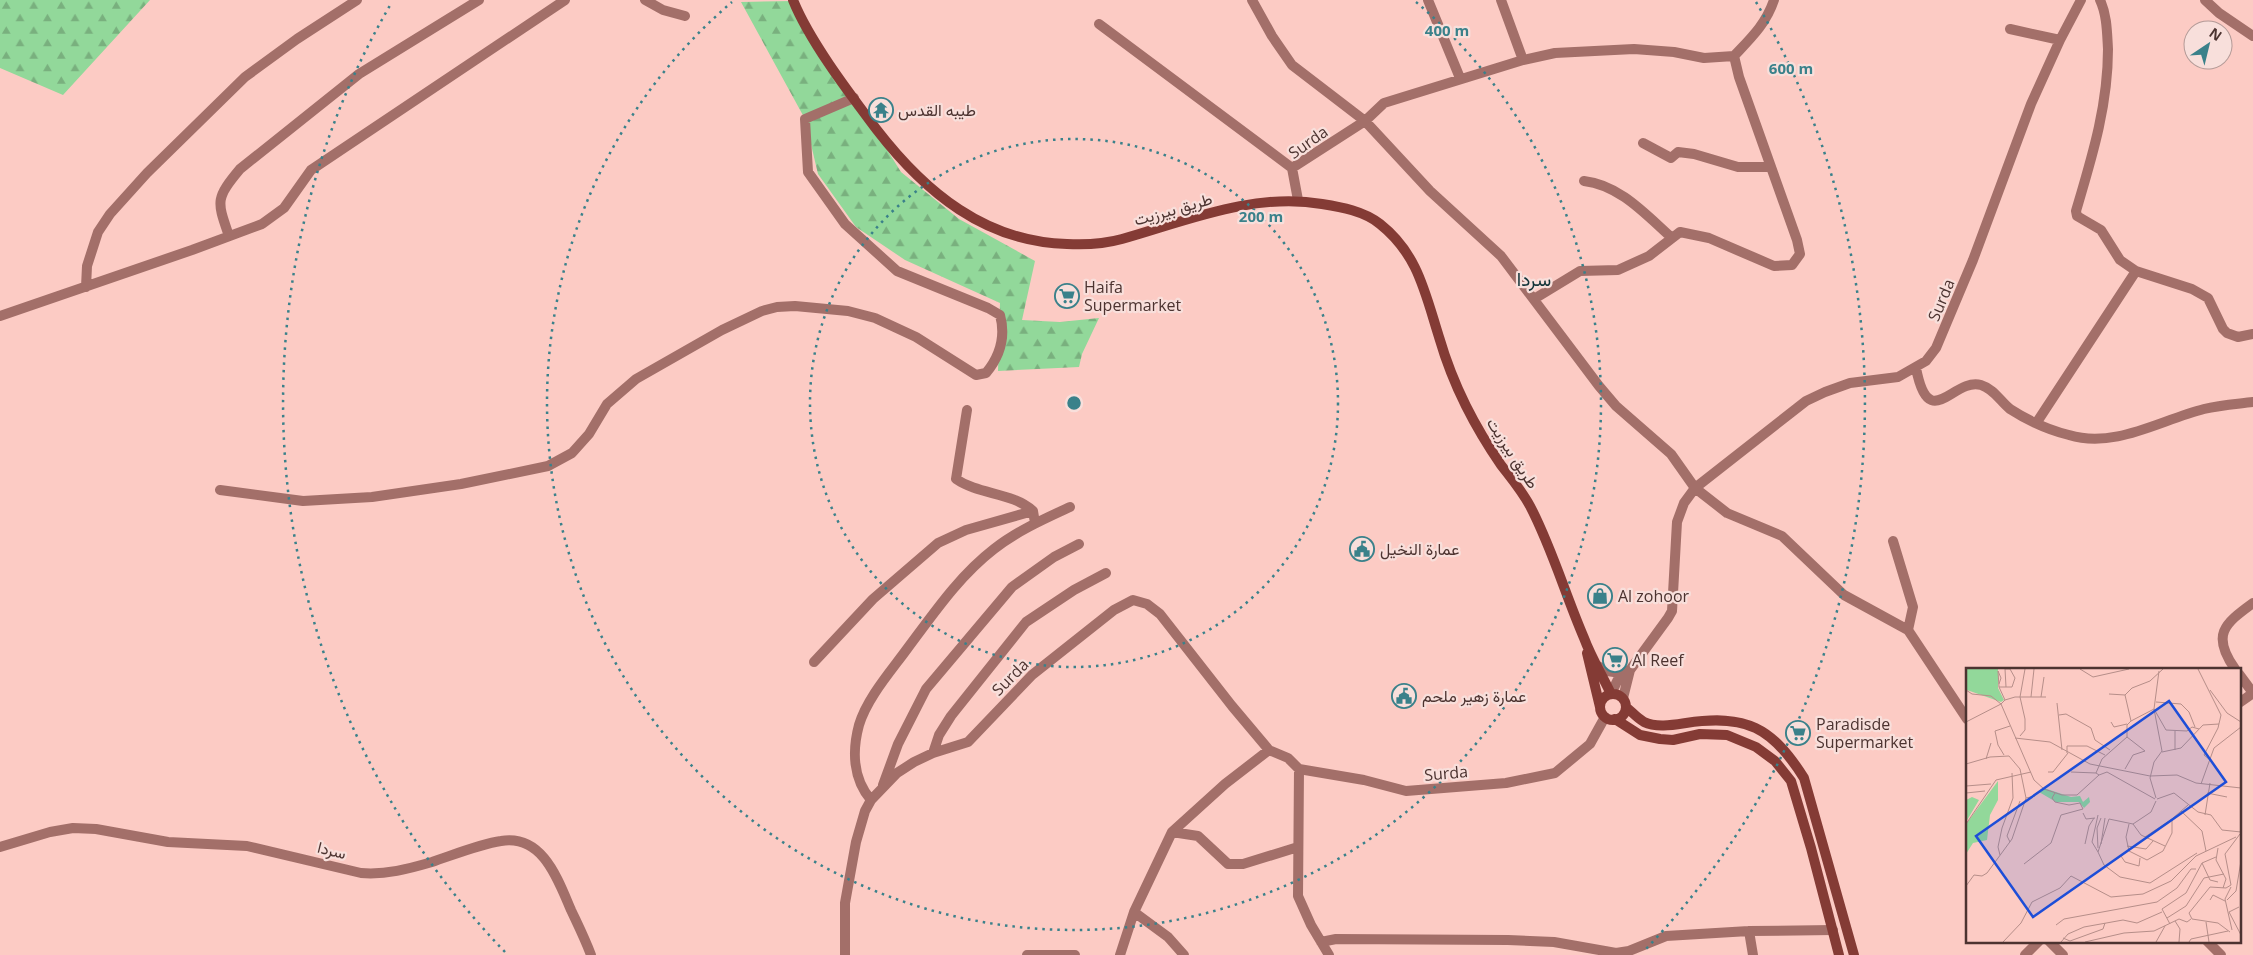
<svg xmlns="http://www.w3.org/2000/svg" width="2253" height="955" font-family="'Open Sans',Vazirmatn,sans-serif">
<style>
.forest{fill:url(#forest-firs)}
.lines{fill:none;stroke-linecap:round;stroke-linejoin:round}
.minor{stroke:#a36f69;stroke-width:10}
.tertiary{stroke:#a36f69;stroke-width:10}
.secondary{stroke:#843b35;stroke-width:10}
.ring{fill:none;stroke:#3a818a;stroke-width:2.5;stroke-dasharray:2.5 5}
.labels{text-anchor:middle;stroke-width:4.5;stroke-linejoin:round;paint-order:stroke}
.poi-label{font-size:16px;fill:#4c3330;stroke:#f8dfdb;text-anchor:start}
.street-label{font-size:16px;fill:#4c3330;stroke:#f8dfdb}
.quarter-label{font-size:19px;fill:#113338;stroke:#f8dfdb}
.inset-road{fill:none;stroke:#b68e89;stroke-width:1}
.view{fill:#1d4ed8;fill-opacity:0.15;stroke:#1d4ed8;stroke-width:2.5}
.inset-edge{fill:none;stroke:#4c3330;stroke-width:2.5}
.centre{fill:#3a818a;stroke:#f8dfdb;stroke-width:2.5}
.ring-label{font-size:15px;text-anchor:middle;font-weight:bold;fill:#3a818a;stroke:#f8dfdb;stroke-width:4.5;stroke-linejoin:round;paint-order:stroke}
</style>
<defs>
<pattern id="forest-firs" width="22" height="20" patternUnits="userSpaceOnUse" patternTransform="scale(1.25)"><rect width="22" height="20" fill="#92d89a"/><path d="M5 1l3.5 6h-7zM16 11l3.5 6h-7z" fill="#79b07e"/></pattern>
</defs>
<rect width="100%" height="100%" fill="#fccbc4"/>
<path class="forest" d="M0,0h150l-87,95 -63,-27z
M794,1l107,171 58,47 76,42 -13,59 38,2 39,-4 -17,36 -3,13 -81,4 2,-68 -95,-43 -49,-33 -38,-53 -13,-55 -64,-117z"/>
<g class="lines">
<path class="minor" d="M645,0l18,10 22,6
M1252,0l20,36 20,29 73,56 65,70 71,65 98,130 17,20 55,48 24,34 32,25 55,23 62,59 64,35 59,89
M1428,0l32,78
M1501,0l22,60
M2100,0c7,15 7,32 8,49 0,57 -16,108 -32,162l1,5 24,14 19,30 16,11 56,18 16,9 15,31 4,4 11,4 15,-3
M2205,0l14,13 34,23
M1099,24l193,144
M2010,29l50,11
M1643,143l28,15 7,-6 16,2 44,13h33
M1584,181c36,4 62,34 88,57
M1298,200l-6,-32 73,-47 19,-18 139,-43 32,-7 79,-4 40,3 30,6 30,-2c17,-18 32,-32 40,-56
M229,236c-12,-35 -14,-37 11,-67l119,-95 120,-74
M86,287l1,-21 11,-34 12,-18 37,-41 98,-96 52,-38 60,-39
M1534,299l46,-28 38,-1 31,-14 31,-24 29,6 65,28 18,-1 8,-11 -3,-14 -58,-163 -5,-21
M0,316l192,-66 70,-26 22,-16 27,-38 254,-170
M1916,368c13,67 37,9 65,17 13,4 19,16 29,24 17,11 39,21 59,26 46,14 91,-15 135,-26 16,-4 33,-5 49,-7
M967,410l-11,69c23,16 56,13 77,32
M2037,422l99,-151
M220,490l83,11 69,-4 89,-13 87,-18 24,-13 17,-19 18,-30 29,-25 86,-49 40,-19 15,-4 18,-1 53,5 27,7 41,19 60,38 10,-2c14,-17 20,-36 14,-58l-12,-7 -91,-37 -52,-47 -37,-52 -3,-53 49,-21
M1893,541l20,66 -5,23
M814,662l59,-63 65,-56 28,-13 67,-19 2,12
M1598,666l9,5 14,2
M2235,669c-24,-34 -11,-45 18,-66
M2239,674l14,19
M1611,694l10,-21 9,-3
M1623,698l7,-28 38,-52 4,-7 5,-89 7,-19 11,-15 111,-87 19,-9 25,-9 48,-6 28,-16 10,-13 37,-88 58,-156 29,-64 21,-40
M2239,703l14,-10
M933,753l6,-18 12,-19 75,-94 48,-32 32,-17
M1299,769l-1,127 13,29 18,30
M883,785l15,-41 28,-55 86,-102 42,-30 25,-13
M871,800c-18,-21 -19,-49 -12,-75 8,-27 32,-54 48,-76 27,-36 52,-73 87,-100 23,-18 50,-30 76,-42
M1172,832l26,4 30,28h15l55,-17
M1134,912l34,25 16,18
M1749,931l4,24
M2049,941l14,14
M1321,942l15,-3 172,1 46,2 62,11 13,-2
M845,955v-52l11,-61 9,-31 6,-11 26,-27 17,-11 19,-9 35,-11 64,-67 82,-65 19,-10 14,4 13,10 72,92 37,44 19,8 11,11 65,11 42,11 100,-8 49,-10 35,-29 15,-27
M1027,955h48
M1120,955l14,-43 38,-80 53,-48 44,-34
M1626,955l3,-4 37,-15 83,-5 84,-1"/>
<path class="tertiary" d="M0,847l50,-15 23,-4 23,1 72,13 79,4 114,27c25,2 47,-4 71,-11 21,-7 48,-18 69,-21 42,-7 57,39 70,69 7,15 14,29 20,45
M2207,941l14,14
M2025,955l14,-14"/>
<path class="secondary" d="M793,0c17,42 57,94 84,130 48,62 108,112 190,114 19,1 37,0 55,-5 64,-18 132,-47 200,-35 19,3 42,7 58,20 38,30 45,69 59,113 7,24 16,47 27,69 10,20 22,40 35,59 10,13 21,26 29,41 22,42 35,88 54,132 7,19 18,37 27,56
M1587,653l13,54
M1600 707a13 13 0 1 1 26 0a13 13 0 1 1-26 0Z
M1626,707c6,5 11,11 18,15 12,6 29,3 42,1 60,-9 86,4 118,55l50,177
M1615,719l25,16 20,4 13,1 27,-6 27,1 29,12 19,14 16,20 20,67 28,107"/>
</g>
<g class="ring">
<circle cx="1074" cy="403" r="264"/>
<path d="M1416 2A527 527 0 1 1 732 2"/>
<path d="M505 952A791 791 0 0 1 392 2M1756 2A791 791 0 0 1 1643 952"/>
</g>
<defs>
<symbol id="temple-ring" viewBox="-11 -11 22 22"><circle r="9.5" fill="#f8dfdb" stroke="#3a818a" stroke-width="1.5"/><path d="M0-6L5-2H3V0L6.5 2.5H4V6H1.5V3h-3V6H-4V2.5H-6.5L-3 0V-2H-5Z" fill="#3a818a"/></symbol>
<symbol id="supermarket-ring" viewBox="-11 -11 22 22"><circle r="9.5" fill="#f8dfdb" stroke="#3a818a" stroke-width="1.5"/><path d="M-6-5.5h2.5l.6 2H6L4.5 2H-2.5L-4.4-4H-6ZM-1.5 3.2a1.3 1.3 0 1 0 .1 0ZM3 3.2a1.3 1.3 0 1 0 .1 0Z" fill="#3a818a"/></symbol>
<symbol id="civic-ring" viewBox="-11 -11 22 22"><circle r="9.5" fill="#f8dfdb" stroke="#3a818a" stroke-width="1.5"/><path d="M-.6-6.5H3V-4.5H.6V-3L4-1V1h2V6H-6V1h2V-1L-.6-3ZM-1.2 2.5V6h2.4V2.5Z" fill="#3a818a"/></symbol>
<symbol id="shop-ring" viewBox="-11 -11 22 22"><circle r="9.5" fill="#f8dfdb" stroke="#3a818a" stroke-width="1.5"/><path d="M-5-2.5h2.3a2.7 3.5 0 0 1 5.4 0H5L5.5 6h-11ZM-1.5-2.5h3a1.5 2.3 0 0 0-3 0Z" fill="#3a818a"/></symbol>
</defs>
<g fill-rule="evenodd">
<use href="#temple-ring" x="867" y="96" width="28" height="28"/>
<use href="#supermarket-ring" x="1053" y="282" width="28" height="28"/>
<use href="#civic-ring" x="1348" y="535" width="28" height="28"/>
<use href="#shop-ring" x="1586" y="582" width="28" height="28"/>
<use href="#supermarket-ring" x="1601" y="646" width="28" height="28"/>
<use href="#civic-ring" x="1390" y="682" width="28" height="28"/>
<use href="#supermarket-ring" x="1784" y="719" width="28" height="28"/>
</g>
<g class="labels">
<g class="poi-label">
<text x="898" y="116">طيبه القدس</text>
<text x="1084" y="293">Haifa<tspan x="1084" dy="18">Supermarket</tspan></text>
<text x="1380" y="555">عمارة النخيل</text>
<text x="1618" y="602">Al zohoor</text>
<text x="1632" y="666">Al Reef</text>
<text x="1422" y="702">عمارة زهير ملحم</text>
<text x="1816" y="730">Paradisde<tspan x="1816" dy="18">Supermarket</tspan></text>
</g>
<g class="street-label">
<text transform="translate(1308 142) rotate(-35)" y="6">Surda</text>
<text transform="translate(1173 209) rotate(-16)" y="6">طريق بيرزيت</text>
<text transform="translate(1941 300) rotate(-67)" y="6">Surda</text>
<text transform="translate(1513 453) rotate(57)" y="6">طريق بيرزيت</text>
<text transform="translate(1010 677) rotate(-45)" y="6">Surda</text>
<text transform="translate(1446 773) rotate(-5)" y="6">Surda</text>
<text transform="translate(332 850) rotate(14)" y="6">سردا</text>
</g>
<g class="quarter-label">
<text x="1534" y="286">سردا</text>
</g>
</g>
<g transform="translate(1966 668)">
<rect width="275" height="275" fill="#fccbc4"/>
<path d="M0,1h32v19l6,12 -3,2 -34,-12z" fill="#92d89a"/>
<path d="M32,113v19l-8,15 -3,25 -14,3 -7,11v-30zM78,120l27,9 9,-1 3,6 6,-5 1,5 -6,6 -5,-6h-23l-17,-10zM6,129l7,3 -13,22v-22z" fill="#92d89a"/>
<path class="inset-road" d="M114,1l13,8 36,-8M232,1l23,46 -3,13 -14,27 6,5M33,16l2,-6 -3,-7 1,16 6,13 -4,4M33,19h7l-1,-18h5l5,9 -3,9h-6M0,22l6,4 19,2 10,8 33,76 10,9 18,6h15l22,-20 8,-3 48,27M244,22l17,23 14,9M143,26l16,1M54,29l5,22v11l-5,6M54,29l5,-28M65,29l3,-28M75,29l3,-20M39,32l10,-3h31M190,34l25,2 8,8 6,15M91,35l5,47M93,47l7,-1 25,14 4,12 15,10M165,53l23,-12 12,21 21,1 5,-4 7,2M0,54l35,-18M145,54l3,5 13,-3M209,63v19M49,70l35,4 40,22 60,12 27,-1 19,8 45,5M196,84l19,-4 22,-23 16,-1M101,85v-7h20l18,9M38,87l-6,-10 -3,-14 15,-5M20,91l5,-16M0,96l24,-7 19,-1 11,13 6,29M159,101l8,-14 12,-4 -18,-14M82,104h5l15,-19M105,104l25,1M133,107l-3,-2 6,-14 25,-22v-12l4,-4 -6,-26 7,-7 18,-7 13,-12M235,116l13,-36 27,-21M0,118l25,-2M0,125l19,-2M241,125l20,4M190,130l-6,-20 4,-16 8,-11 -8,-42 5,-38M191,131l17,-6 24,19 13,3 11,15 19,2M190,133l-5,11 -18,12 -24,-5 -11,33 6,13 16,12 30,6 47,-30M215,143l21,20 4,20M117,145l3,6 9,-1M132,147l-6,27 6,10M239,147l5,-32M0,156l30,-44 35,-8M163,156l-3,13 3,14 18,9 16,-9 9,-18v-14l16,-14M167,156l8,11 24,11M179,169l27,-18M44,174l-3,-6 13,-35M119,176l4,-18 5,-8M135,176l4,-26M161,178l19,3 7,-8M132,180l-1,-20 4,-10M252,180l-2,12 10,19 -3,9M163,182l-8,6 4,6 14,4 1,-8M34,187l-2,-8 4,-19 11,-30 -1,-25M236,195l8,17 8,2M58,196l27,-21 10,-28 22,-6 -3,-6 -11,2 -14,-3 -3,-4 3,-5M0,218l8,-11 8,1 5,-3 25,-34 14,-41 9,-2M265,219l-6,12 7,31M244,232l3,-5 12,6M261,232l9,-9 5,-30M273,239l-10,5 12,23M201,250l19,-12 18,-28 20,-4M209,253l5,8 -1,13M240,254l3,20M204,256l-8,-15 24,-16 16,-30 14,-6M90,257l8,-6 93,-17 20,-14 14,-19h5M264,264l-12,-9 -26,-4 -3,-6 21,-26 16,1 5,-3 -6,-31 15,-20M97,270l7,3 33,-12 2,-6M37,274l18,-19 11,-21 28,-14 11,-12 40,21 32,-3 28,-13 25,-25 40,-19M95,274l7,-8 16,-7 39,-7 14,3 25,-11M119,274l39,-9 30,-2 25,-12 8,3 4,-3M190,274l9,-16M223,274l2,-3 37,-8"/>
<path class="view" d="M203,33l57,81 -193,135 -57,-81z"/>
<rect width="275" height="275" class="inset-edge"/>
</g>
<circle cx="1074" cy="403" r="8" class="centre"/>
<g class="ring-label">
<text x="1447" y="36">400 m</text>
<text x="1791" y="74">600 m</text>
<text x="1261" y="222">200 m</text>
</g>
<g transform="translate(2208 45) rotate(35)"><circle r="24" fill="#f8dfdb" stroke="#b39a97"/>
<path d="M0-4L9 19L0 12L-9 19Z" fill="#3a818a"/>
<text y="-8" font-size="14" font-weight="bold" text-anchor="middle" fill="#4c3330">N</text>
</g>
</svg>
